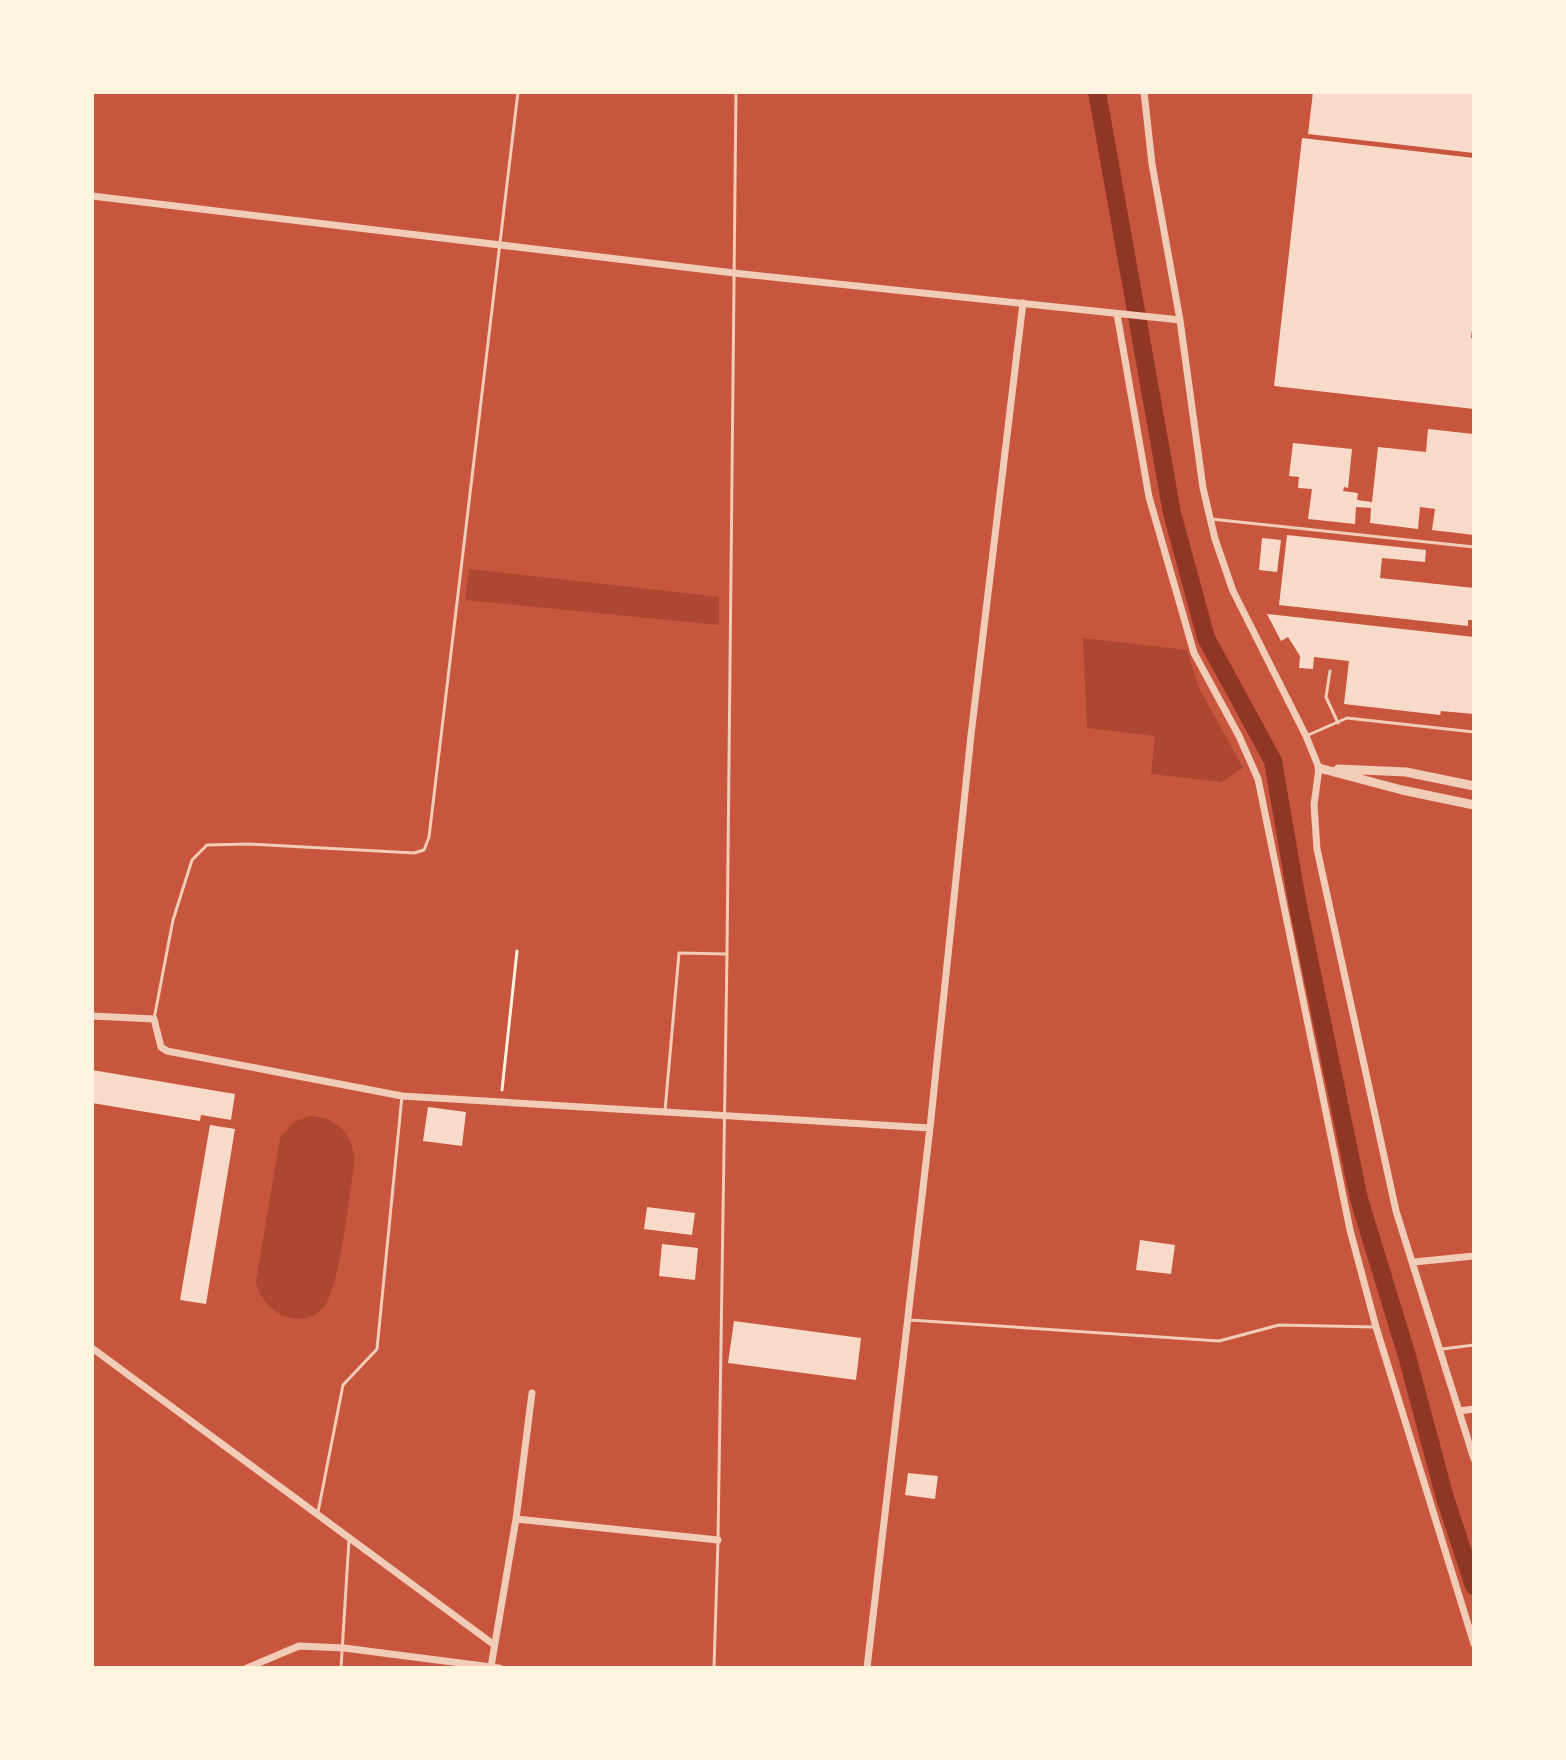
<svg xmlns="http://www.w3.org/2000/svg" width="1566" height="1760" font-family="Figtree,sans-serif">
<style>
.green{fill:#ae4732}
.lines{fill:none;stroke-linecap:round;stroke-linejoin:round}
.canal{stroke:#8f3625;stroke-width:18}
.building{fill:#f7dbc8}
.path{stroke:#fff3e0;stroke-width:3}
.service{stroke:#f1ccb7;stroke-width:3}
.minor{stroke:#f1ccb7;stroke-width:7}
.tertiary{stroke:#f1ccb7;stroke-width:9}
</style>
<rect width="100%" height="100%" fill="#c8553d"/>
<path class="green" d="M469,569l250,28v28l-254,-25z
M1083,638l104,12 12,38 44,80 -22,14 -70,-8 4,-38 -68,-8z
M309,1116c28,2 41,15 46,42 -5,29 -15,137 -34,152 -25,22 -61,-1 -65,-29l24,-143 14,-16z"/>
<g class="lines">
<path class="canal" d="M1097,92l75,421 34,125 67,123 25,145 61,293 48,157 38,142 29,88"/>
</g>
<path class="building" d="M1313,92h161v61l-166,-19z
M1302,138l172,20v154l-3,26h3v71l-200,-23z
M1428,429l46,5v101l-42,-5 3,-21 -15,-2 -2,22 -48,-6 1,-15 -15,-1 -1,17 -47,-5 4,-30 -14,-1 1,-11 -10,-1 4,-33 59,6 -4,39 -4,-1 -1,4 15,2 -1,7 15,2 6,-55 48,5z
M1287,535l139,15 -1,12 -43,-4 -2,20 94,10v32h-6v6l-189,-21z
M1262,538l19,2 -4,32 -18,-2z
M1267,614l207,23v77l-33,-3 -1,4 -96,-11 5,-43 -35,-4 -1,12 -14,-1 1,-12 -12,-19 -7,4z
M92,1070l143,24 -4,26 -30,-5 -1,6 -108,-18z
M428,1107l38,5 -4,34 -39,-5z
M210,1125l25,4 -29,175 -26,-4z
M647,1207l48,6 -3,22 -48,-6z
M1140,1240l35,5 -4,29 -35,-4z
M662,1244l36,4 -3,32 -36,-4z
M734,1321l127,17 -5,42 -128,-17z
M908,1473l30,3 -3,23 -30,-4z"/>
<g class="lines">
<path class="path" d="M502,1090l15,-139"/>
<path class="service" d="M1211,519l263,28
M1330,671l-4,26 12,26
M1306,736l41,-18 127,14
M154,1019l19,-99 19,-60 15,-15 42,-1 165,9 10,-3 5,-13 89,-745
M665,1111l14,-158 48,1
M910,1320l309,21 60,-16 96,2
M1442,1349l32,-4
M318,1512l25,-127 34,-36 25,-253
M341,1668l8,-128
M714,1668l4,-128 9,-586 9,-862"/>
<path class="minor" d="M1144,92l8,72 28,156 23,168 12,51 18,52 73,145 13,32 -5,37 3,44 79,362 78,248
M92,196l642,77 446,47
M1117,314l32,183 45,156 45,83 19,43 92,451 26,97 98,317
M92,1016l62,3 7,28 6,4 235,45 528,32
M1414,1262l60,-6
M92,1348l401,296
M1459,1411l15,-2
M516,1519l202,21
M491,1667l25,-148 16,-126
M247,1668l52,-22 45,2 155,20
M867,1668l63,-540 41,-393 52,-432"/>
<path class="tertiary" d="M1319,768l83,22 72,15
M1338,769l68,3 68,14"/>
</g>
<rect width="1566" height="1760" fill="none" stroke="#fff3e0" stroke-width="188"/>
</svg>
